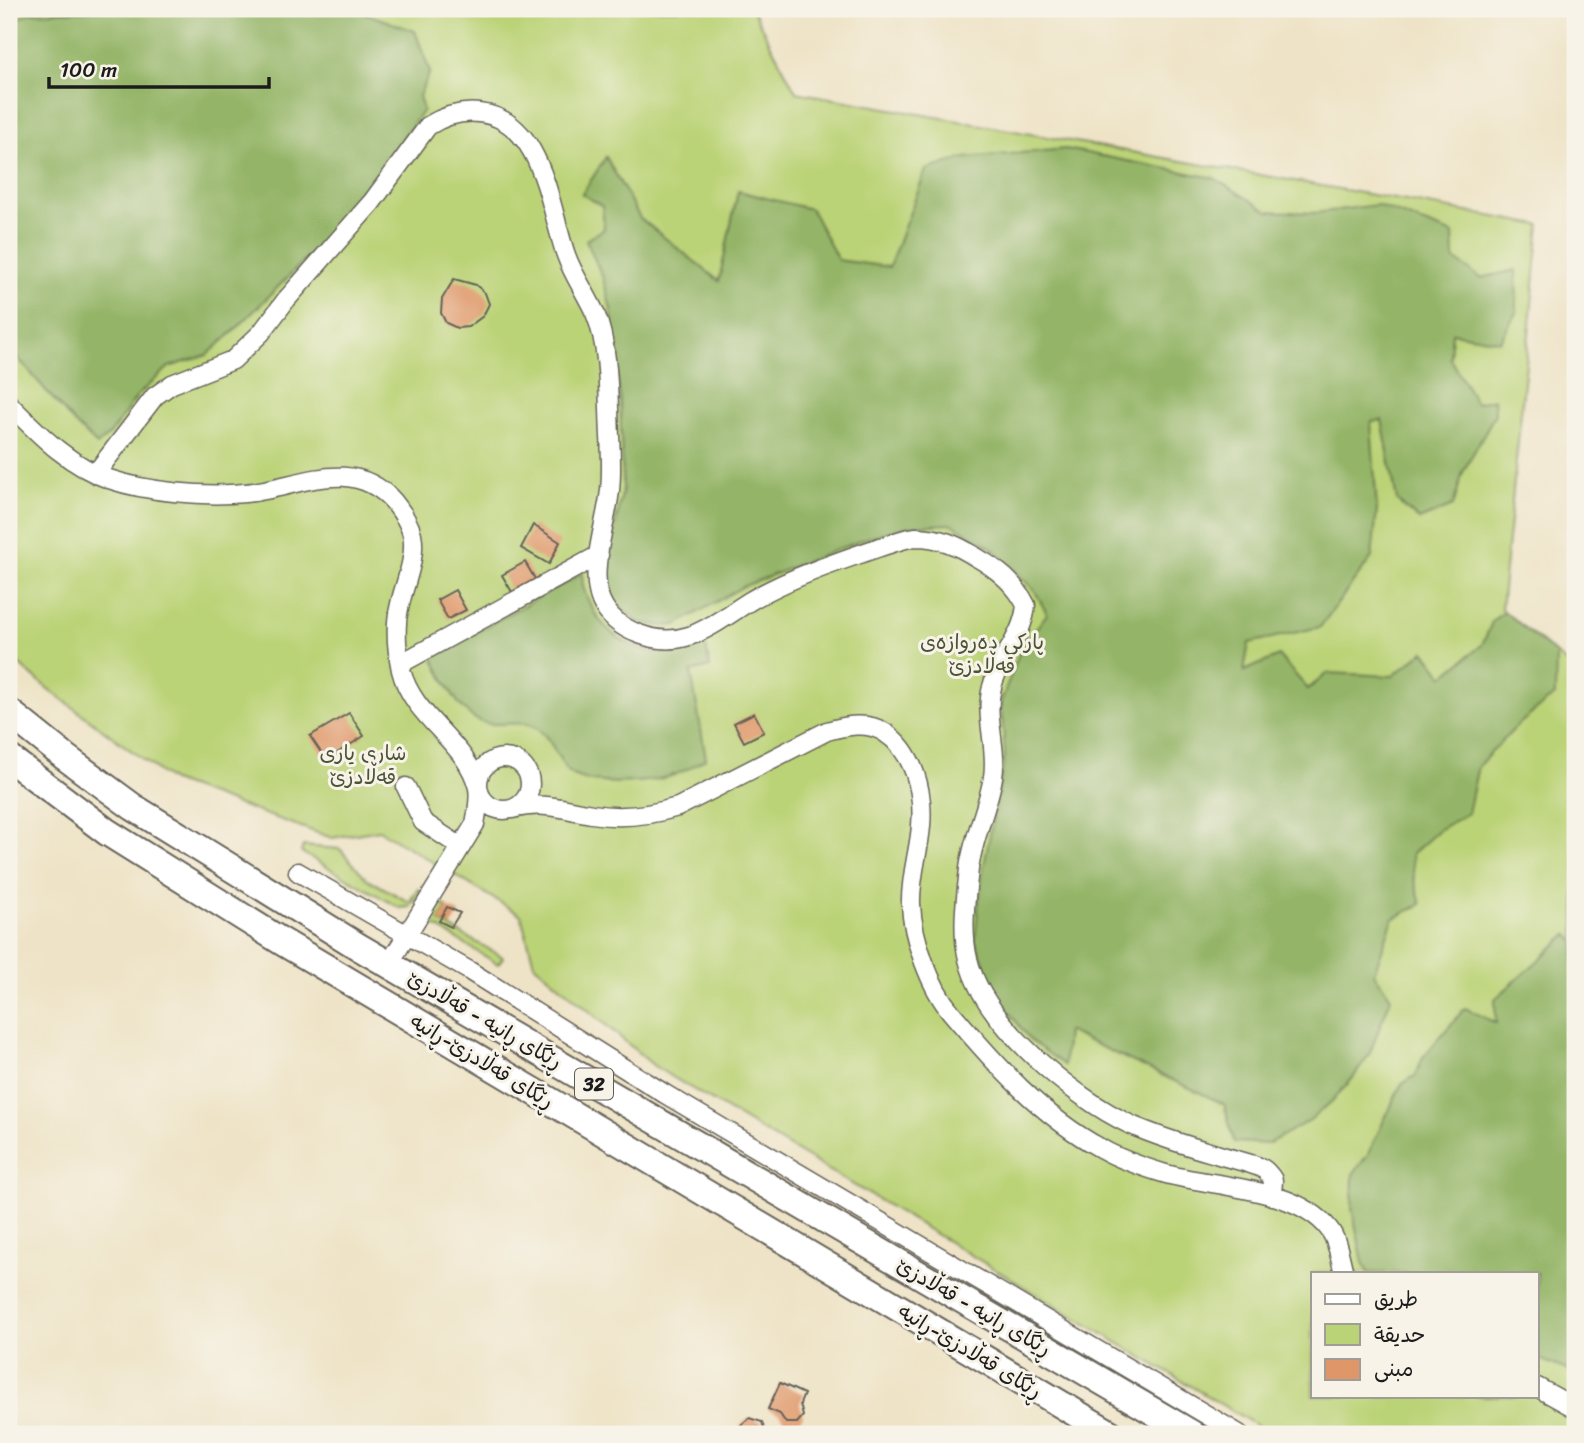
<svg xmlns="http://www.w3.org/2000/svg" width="1584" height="1443" font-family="Sriracha,'Playpen Sans Arabic',sans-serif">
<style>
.green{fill:#bbd377;stroke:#6c784a;stroke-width:2;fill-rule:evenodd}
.forest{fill:#94b568;stroke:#586842;stroke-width:2}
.building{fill:#df9769}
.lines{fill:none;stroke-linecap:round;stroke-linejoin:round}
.street-casing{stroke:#666258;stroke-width:21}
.primary-casing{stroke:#666258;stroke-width:30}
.street{stroke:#fff;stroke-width:18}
.primary{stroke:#fff;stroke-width:26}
.labels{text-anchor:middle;stroke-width:6;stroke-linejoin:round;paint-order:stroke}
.shield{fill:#f7f3e8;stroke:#5e5c59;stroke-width:2}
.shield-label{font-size:19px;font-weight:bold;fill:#1c1c1c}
.park-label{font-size:21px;fill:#4c5337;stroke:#f7f3e8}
.street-label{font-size:21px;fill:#1c1c1c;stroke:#f7f3e8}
</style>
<rect width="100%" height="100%" fill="#f7f3e8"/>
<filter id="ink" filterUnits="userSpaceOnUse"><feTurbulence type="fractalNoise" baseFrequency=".0143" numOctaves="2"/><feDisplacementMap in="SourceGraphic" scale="14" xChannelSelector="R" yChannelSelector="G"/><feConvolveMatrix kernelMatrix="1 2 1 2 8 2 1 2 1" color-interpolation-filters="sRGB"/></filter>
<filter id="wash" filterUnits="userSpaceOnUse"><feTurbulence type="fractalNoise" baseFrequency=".00686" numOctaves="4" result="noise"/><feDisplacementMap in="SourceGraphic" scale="28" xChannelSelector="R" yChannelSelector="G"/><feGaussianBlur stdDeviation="1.57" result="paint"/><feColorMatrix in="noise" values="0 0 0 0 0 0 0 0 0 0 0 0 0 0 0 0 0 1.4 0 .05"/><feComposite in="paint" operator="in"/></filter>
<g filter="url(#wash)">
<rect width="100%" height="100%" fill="#eee3c6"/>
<path class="green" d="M9,9h743l44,83 744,133 -39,384 74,61v764h-304l-617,-368 -120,-102 -13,-49 -142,-85 -47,8 -160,-57 -125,-93 -38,-32zM1313,1273h224v123h-224z
M303,846l37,3 27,30 42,23 9,-13 3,3 -11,15 -10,1 -99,-56z
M441,904l6,3 -8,14 64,36 -5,7 -66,-40 -2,-2z"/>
<path class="forest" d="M187,9h166l62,22 15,41 -11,24 4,14 -49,71 -64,74 -76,76 -27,24 -38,12 -31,28 -28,39 -13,11 -22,-21 -66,-76v-326l21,-9 73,-3 77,1z
M1066,149l148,29 54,33 46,2 63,-8 76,29 1,25 27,19 35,-8 1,41 -17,30 -48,-8 -2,25 26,45 18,-4 1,15 -32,58 -10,34 -34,14 -22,-19 -15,-81 -11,2 6,88 -5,47 -52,70 -71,16 -5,28 35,-15 29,33 20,-16 65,3 31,-25 20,25 38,-31 11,-25 12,-8 51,42 -1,41 -36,29 -41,42 -10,47 -28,16 -28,25 2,25 7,25 -28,15 -19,54 17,25 -22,57 -16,23 -22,24 -21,18 -42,24 -34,-2 -10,-38 -157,-73 -3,34 -34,-25 -32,-43 -23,-57 5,-53 25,-133 -4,-52 20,-54 26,-34 -12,-23 -43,-43 -40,-24 -41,2 -44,12 -125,49 -66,38 -14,1 -24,-4 -22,-19 -10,-36 17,-78 -3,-89 -9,-90 -8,-32 -17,-38 18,-11 -2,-23 -20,-12 24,-37 34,61 79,63 19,-90 73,18 27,51 51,7 37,-97 38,-12z
M583,573c-2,12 2,20 7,31 20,43 72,62 115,38l5,25 -19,5 15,86c-12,8 -24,15 -38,19 -22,6 -84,11 -100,-6 -12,-14 -16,-33 -32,-43 -12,-7 -28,-4 -42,-4 -32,1 -49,-44 -62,-68z
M1568,934l7,8 -1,431 -37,-15v-85h-169l-5,-11 -11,-53 1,-35 15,-20 33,-69 15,-10 7,-18 42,-49 31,15 -1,-24z"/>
<g id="blocks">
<path class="building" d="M454,279l22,6 9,8 4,11 -6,12 -15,11 -11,1 -11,-5 -5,-10 1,-14z
M533,525l27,17 -11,22 -28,-16z
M525,562l10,17 -23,13 -10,-17z
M455,590l11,20 -18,9 -11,-19z
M349,713l15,23 -38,24 -16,-24z
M754,713l10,19 -20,10 -10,-19z
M447,907l13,6 -9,14 -12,-6z
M780,1383l24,11 -4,10 3,12 -6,7h-11l-6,-9 -12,-5z
M749,1418l13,4 4,12h-27l2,-9z"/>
</g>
</g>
<g filter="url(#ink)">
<use href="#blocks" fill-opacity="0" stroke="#666258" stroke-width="2"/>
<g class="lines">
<defs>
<path id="street" d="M9,404c30,30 59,61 100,75 38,13 96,18 136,14 53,-5 107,-39 149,9 8,10 15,20 18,32 6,30 -14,60 -15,89 -1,14 1,33 4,47 12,49 66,71 77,118 2,11 -1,25 -3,36l-86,140
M96,473l59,-77 17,-12 61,-24 28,-27 25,-33 86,-98 56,-76c16,-10 32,-15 51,-13 64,6 70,94 87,142 7,20 20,38 29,58 15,35 13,85 15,123 1,18 2,36 0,54 -3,32 -22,80 -9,111 14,31 57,45 88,35 20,-6 43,-24 61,-35 36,-22 89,-40 130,-54 11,-3 24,-9 36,-10 23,0 41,8 60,20 21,12 39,26 50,48 -3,33 -27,52 -34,82 -8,31 6,60 1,90 -5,31 -20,60 -24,92 -3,28 -8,62 -1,90 15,64 105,139 163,166 28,12 57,21 85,29 15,5 32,8 46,14 5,3 8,7 11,12l-1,16
M400,664l199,-109
M478 784a26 26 0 1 1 52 0a26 26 0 1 1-52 0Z
M406,787l17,35 38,25
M512,809c33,-8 49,0 80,5 29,5 59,1 86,-7l149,-76c18,-5 40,-10 57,1 30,19 40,60 37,94 -2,26 -11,51 -10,78 1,33 19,83 40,108 44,52 90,104 151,137 19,11 44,19 64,25 47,13 131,13 163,55 9,11 11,30 15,44
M298,872l170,98 197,124 574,340
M1537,1387l38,21"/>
<path id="primary" d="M9,712l56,45 68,50 226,140 833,487
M9,758l98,74 174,109 830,493"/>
</defs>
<use href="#street" class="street-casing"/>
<use href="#primary" class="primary-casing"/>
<use href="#street" class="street"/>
<use href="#primary" class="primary"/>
</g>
</g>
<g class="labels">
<rect class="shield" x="575" y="1068.5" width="38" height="31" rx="5"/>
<g class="shield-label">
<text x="594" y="1091">32</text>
</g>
<g class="park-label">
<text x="982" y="649">پارکی دەروازەی<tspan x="982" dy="24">قەڵادزێ</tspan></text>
<text x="363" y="760">شاری یاری<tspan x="363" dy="24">قەڵادزێ</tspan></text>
</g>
<g class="street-label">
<text transform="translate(485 1020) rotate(30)" y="7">ڕێگای ڕانیە - قەڵادزێ</text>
<text transform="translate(482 1061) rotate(31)" y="7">ڕێگای قەڵادزێ-ڕانیە</text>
<text transform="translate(974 1307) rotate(30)" y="7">ڕێگای ڕانیە - قەڵادزێ</text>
<text transform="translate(970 1351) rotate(31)" y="7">ڕێگای قەڵادزێ-ڕانیە</text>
</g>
</g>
<rect width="1584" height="1443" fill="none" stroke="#f7f3e8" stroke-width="35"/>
<rect x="1311" y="1272" width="228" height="126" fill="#f7f3e8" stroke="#9f9d96" stroke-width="2"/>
<rect x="1325" y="1294" width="35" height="10" fill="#ffffff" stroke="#9f9d96" stroke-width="2"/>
<text x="1374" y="1306" font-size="21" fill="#1c1c1c">طريق</text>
<rect x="1325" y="1324" width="35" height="21" fill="#bbd377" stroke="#9f9d96" stroke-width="2"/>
<text x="1374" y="1342" font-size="21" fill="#1c1c1c">حديقة</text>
<rect x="1325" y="1359" width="35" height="21" fill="#df9769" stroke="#9f9d96" stroke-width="2"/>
<text x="1374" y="1376" font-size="21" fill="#1c1c1c">مبنى</text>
<path d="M49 77v10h220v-10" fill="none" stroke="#1c1c1c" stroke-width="3.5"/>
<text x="60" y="77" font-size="21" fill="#1c1c1c" stroke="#f7f3e8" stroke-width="5" paint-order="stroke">100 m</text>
</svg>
